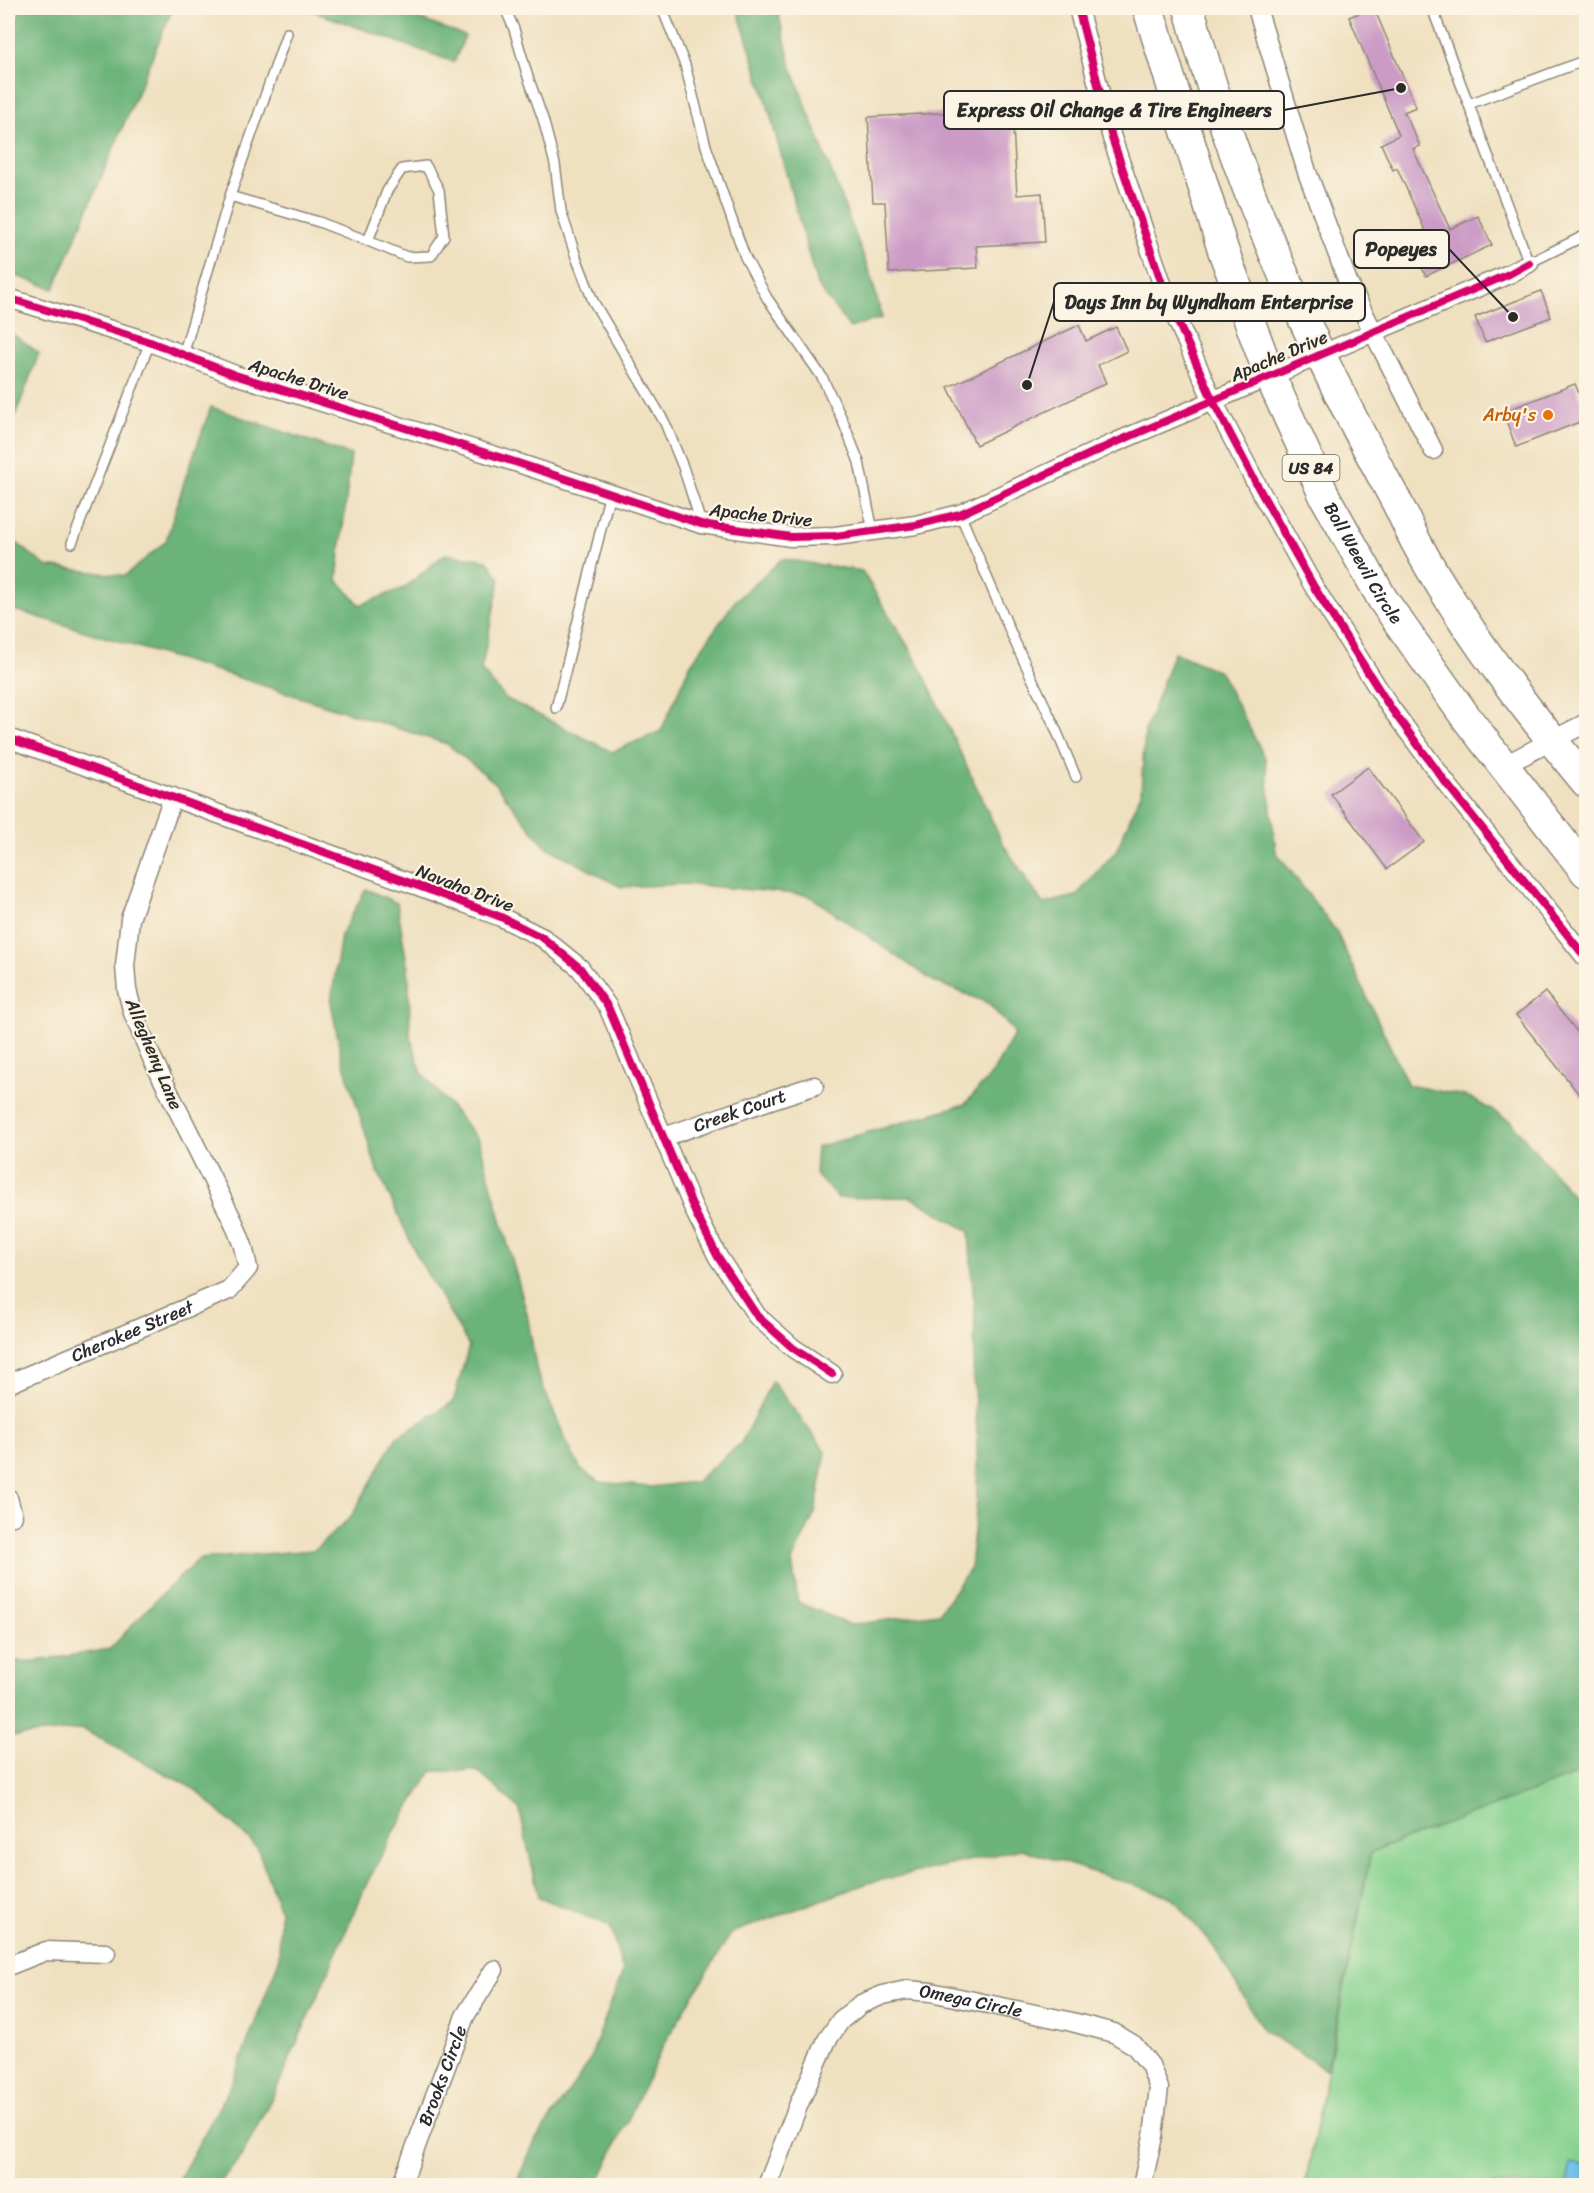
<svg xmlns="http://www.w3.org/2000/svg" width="1594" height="2193" font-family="Sriracha,sans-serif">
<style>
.green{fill:#85d18f;stroke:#587e5d;stroke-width:1.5}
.forest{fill:#6cb37a;stroke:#4c6f52;stroke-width:1.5}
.water{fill:#6cbde7;stroke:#4c7489;stroke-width:1.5}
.building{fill:#cb9bc6}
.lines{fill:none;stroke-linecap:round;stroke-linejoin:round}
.service-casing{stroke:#8d8676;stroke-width:12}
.minor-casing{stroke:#8d8676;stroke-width:21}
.trunk-casing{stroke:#8d8676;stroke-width:33}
.service{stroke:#fff;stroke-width:9}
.minor{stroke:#fff;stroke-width:18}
.trunk{stroke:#fff;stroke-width:30}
.cycleway-casing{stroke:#fcf5e5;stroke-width:11}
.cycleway{stroke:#d6006c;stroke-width:8}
.food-dot{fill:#e8710a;stroke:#fcf5e5;stroke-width:2}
.labels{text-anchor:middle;stroke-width:4.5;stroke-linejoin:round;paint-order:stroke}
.shield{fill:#fcf5e5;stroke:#6a6863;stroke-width:1.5}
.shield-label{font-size:16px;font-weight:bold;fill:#2b2b2b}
.street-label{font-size:18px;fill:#2b2b2b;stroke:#fcf5e5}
.food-label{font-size:18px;fill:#c56008;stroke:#fcf5e5;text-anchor:end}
.leader{fill:none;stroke:#2b2b2b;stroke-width:2}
.callout-dot{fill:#2b2b2b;stroke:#fcf5e5;stroke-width:2}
.callout{fill:#fcf5e5;stroke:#2b2b2b;stroke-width:2}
.callout-label{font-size:20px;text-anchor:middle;font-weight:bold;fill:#2b2b2b}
</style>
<rect width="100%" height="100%" fill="#fcf5e5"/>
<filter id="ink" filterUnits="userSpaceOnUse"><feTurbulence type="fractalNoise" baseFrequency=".0167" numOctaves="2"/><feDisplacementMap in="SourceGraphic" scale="12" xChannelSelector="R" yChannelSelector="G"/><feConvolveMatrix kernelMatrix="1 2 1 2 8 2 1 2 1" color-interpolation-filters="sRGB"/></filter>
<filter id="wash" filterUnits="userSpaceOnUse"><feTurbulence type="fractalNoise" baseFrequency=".008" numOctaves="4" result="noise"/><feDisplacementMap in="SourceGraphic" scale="24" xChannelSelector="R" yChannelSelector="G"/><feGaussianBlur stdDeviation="1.35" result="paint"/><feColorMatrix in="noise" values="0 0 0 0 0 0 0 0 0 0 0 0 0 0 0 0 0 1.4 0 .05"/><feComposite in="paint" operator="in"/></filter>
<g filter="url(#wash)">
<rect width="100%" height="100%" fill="#efe0c0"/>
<path class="green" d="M1586,1771v414l-281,1 66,-334z"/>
<path class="forest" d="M22,8h151l-119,281 -46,-16v-234z
M304,8h85l76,28 -11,26z
M737,8h40l14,58 80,210 11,42 -32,10 -33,-43 -52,-189z
M8,331l31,22 -31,82z
M211,407l140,48 -14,125 23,25 44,-17 41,-34 42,6 13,19 -19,91 24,28 107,54 49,-21 29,-66 45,-64 47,-42 80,12 58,95 83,178 40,60 33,-8 40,-45 25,-58 4,-62 29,-79 46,20 45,86 11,94 60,79 72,154 61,12 41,24 76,90v560l-215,81 -44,218 -64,-40 -49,-83 -42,-50 -151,-48 -153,34 -137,50 -67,111 -67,141h-82l20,-44 53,-77 35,-93 -13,-45 -71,-29 -20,-89 -42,-37h-45l-38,61 -27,51 -90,205 -35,67 -24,30h-42l55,-100 48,-125 1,-49 -23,-64 -61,-57 -114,-61 -74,8v-76h30l72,-12 45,-48 44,-42 115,-9 37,-33 45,-79 57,-36 16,-56 -52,-90 -41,-89 -35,-112 -10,-53 10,-67 25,-46 31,14 12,73 1,60 12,37 57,67 48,174 10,59 30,70 14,27 19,12 50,5 45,-5 46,-39 31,-62 54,71 -11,61 -23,48 6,41 52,23 89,-12 31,-45 7,-67v-68l-4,-57 2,-57 -6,-88 -58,-34 -73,1 -23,-24 2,-27 148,-43 26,-29 24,-42 -27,-30 -55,-22 -125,-86 -123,-11 -64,3 -76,-41 -52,-65 -46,-37 -226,-72 -213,-64v-72l38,30 79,10 41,-35 19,-62z"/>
<path class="water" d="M1571,2164l15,3v18h-19z"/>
<g id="blocks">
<path class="building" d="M1374,8l42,99 -12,5 16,34 -7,3 37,80 28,-13 14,29 -66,31 -14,-29 17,-8 -32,-71 -4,2 -12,-26 18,-9 -50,-118z
M1012,109l5,86 25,-2 3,49 -69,4 2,22 -89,5 -4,-71h-12l-5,-85z
M1541,291l10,26 -66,25 -10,-25z
M1079,325l7,16 30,-14 11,24 -29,14 8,18 -130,62 -28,-58z
M1575,384l12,28v7l-71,28 -13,-35z
M1368,767l56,75 -37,27 -56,-75z
M1545,992l42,52v60l-71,-89z"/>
</g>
</g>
<g filter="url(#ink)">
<use href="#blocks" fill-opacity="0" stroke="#8d8676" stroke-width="1.5"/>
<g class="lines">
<defs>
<path id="service" d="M505,8l9,21 13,45 16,45 12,45 6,47 15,46 17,44 72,122 18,44 18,56
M662,8l23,57 21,81 39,111 22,41 55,79 20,42 17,43 14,69
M1432,8l97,255 57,-28
M1469,104l117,-44
M426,166l13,24 5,46 -13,20 -24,1 -39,-16 19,-50 15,-22z
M230,196l89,26 49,19
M183,355l47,-159 57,-163
M960,514l54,126 40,85 22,52
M72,543l78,-201
M556,708l54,-215"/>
<g id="minor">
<path d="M1078,8l34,130 54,157 47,106 44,84 57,102 76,120 56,76 140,175"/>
<path d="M1257,8l50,164 41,110 85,168"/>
<path d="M8,298l142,44 85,33 283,88 183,61 90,13 44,-1 38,-5 43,-6 44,-11 152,-70 397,-170 20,-11"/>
<path d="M8,738l427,154 66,25 42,21 37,30 28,39 88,207 22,43 39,59 36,32 39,26"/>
<path d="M1503,766l83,-43"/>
<path id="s1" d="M664,1137c50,-17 100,-36 150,-51"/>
<path id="s2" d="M8,1384l221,-94 19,-22 -5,-22 -9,-23 -83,-167 -18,-43 -6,-23 -2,-24 5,-47 43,-122"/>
<path d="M8,1498l5,18"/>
<path d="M8,1966l38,-15 60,2"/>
<path id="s3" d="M401,2186l64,-170 29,-46"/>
<path id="s4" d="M767,2186l31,-80 29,-66 14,-20 20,-16 22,-9 24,-5 24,2 137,29 46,12 20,12 16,20 9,23 -6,48 -11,50"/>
</g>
<g id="trunk">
<path id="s5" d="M1148,8l75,242 47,126 55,121 58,103 82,116 121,156"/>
<path d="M1189,8c46,172 119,333 205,489 8,14 14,30 22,45 11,21 24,42 37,62 40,63 86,121 133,178"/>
</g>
</defs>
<use href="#service" class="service-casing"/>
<use href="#minor" class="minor-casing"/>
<use href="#trunk" class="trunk-casing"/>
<use href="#service" class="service"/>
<use href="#minor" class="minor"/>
<use href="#trunk" class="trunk"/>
<defs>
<path id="cycleway" d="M1078,8l34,130 54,157 47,106 44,84 57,102 76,120 56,76 140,175
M8,298l142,44 85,33 283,88 183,61 90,13 44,-1 38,-5 43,-6 44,-11 152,-70 397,-170 20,-11
M8,738l427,154 66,25 42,21 37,30 28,39 88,207 22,43 39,59 36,32 39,26"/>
</defs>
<use href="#cycleway" class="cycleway-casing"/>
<use href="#cycleway" class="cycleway"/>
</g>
</g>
<circle class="food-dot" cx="1548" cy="415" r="6"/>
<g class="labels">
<rect class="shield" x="1282.5" y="455" width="57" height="26" rx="4.5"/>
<g class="shield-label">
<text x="1311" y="474">US 84</text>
</g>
<g class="street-label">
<text transform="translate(1279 356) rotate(-23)" y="6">Apache Drive</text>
<text transform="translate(299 379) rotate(17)" y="6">Apache Drive</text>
<text transform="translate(761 515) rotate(6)" y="6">Apache Drive</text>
<text dy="6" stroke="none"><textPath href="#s5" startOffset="597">Boll Weevil Circle</textPath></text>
<text transform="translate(465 888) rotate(21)" y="6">Navaho Drive</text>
<text transform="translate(154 1054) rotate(67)" y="6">Allegheny Lane</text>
<text dy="6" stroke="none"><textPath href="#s1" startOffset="80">Creek Court</textPath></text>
<text dy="6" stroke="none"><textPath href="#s2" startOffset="135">Cherokee Street</textPath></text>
<text dy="6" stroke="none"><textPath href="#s4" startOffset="321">Omega Circle</textPath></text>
<text dy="6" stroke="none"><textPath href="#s3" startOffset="118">Brooks Circle</textPath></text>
</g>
<g class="food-label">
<text x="1536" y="421">Arby's</text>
</g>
</g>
<path class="leader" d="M1401 88L1284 110M1513 317L1449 249M1027 385L1054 302"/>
<g class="callout-dot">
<circle cx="1401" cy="88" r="6"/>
<circle cx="1513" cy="317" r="6"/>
<circle cx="1027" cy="385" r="6"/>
</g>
<g class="callout">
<rect x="944" y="91" width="340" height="38" rx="6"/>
<rect x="1354" y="230" width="95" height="38" rx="6"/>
<rect x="1054" y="283" width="311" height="38" rx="6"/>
</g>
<g class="callout-label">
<text x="1114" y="117">Express Oil Change &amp; Tire Engineers</text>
<text x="1401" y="256">Popeyes</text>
<text x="1209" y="309">Days Inn by Wyndham Enterprise</text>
</g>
<rect width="1594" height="2193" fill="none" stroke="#fcf5e5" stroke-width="30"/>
</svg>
